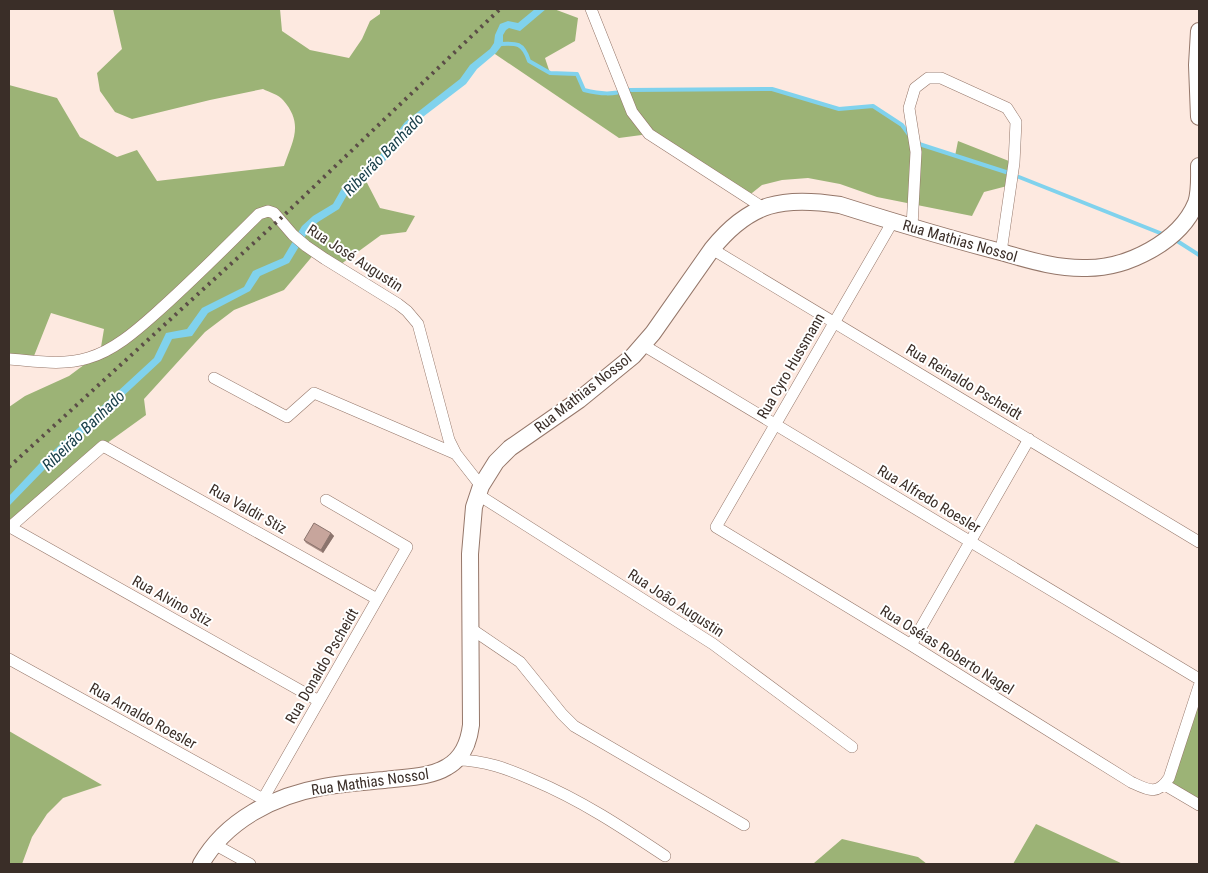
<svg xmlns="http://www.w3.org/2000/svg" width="1208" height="873" font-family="'Roboto Condensed',sans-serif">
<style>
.forest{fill:#9cb376}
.water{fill:#80d2ed}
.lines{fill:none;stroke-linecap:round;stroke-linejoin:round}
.stream{stroke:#80d2ed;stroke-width:4}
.street-casing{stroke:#95776a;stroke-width:12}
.secondary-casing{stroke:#95776a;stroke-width:18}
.street{stroke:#fff;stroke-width:11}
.secondary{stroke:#fff;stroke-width:16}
.rail{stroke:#5b4d47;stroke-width:4;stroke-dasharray:2.5 5;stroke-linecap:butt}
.wall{fill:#ab8e86}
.shaded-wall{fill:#8b746d}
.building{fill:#c7a59c;stroke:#8b746d}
.labels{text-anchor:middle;stroke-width:4;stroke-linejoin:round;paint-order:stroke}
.street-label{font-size:15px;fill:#3a2e28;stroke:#fff}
.water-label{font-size:16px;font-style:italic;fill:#1a404b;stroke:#fff}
</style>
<rect width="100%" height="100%" fill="#fde9e0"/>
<path class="forest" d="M113,9h167l2,22 28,19 39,8 13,-19 8,-18 10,-7v-5h174l24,9 -3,23 -30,17 5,15 27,1 7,16c17,4 28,5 44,0l144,-1 67,20 34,-3 29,19 12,18 41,13 3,-15 56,22 -3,22 -27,7 -12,24 -95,-19 -37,-13 -32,-6 -26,2 -20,5 -15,12 -98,-63 -30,4 -127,-86 -30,30 -55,42 -43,53 16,31 35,8 -9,16 -25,3 -44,32 -22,-14 -31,37 -50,20 -29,22 -61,67 2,16 -43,31 -94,82v-27l4,-5 -4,-1v-88l16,-11 44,-20 31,-23 4,-24 -53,-16 -19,48 -23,-2v-274l48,13 23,39 37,20 20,-7 20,31 127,-15c9,-26 20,-42 -1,-66 -4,-5 -14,-8 -20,-11l-53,11 -78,19 -17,-7 -15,-21 -3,-18 25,-24z
M1199,686v119l-34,-20z
M9,731l93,54 -39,13 -16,16 -15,23 -10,27h-13z
M1036,824l87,40h-110z
M842,839l76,18 9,7h-111l-2,-1z"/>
<path class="water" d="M535,9h11l-26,22 -11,-3 -3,2 -3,5v9l-7,9 -19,16 -11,15 -55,42 -24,33 -21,20 -15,9 -12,21 -21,13 -9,8 -20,33 -29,13 -10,15 -42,22 -16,23 -20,3 -11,22 -115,107 -37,38v-10l31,-33 114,-105 12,-25 21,-4 15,-21 42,-21 9,-16 30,-13 19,-32 11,-10 20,-12 12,-21 16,-9 19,-19 25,-33 55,-43 10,-14 20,-16 4,-6 1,-8 5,-11 8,-3 10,2z"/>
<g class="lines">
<path class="stream" d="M499,44c17,-1 24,-2 30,17l21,12 27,1 7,16c17,4 28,5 44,0l144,-1 67,20 34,-3 29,19 8,11
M916,143l93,30
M1019,177l146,58
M1174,239l25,16"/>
<defs>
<path id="street" d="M591,9l41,103 17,22 113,73
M893,221l-177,306 195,118 220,137c17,8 26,14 38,-4l30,-92
M912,227l4,-75 -7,-44 6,-20 13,-10h13l66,30 9,14 -2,41 -13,89
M712,249l487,293
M643,345l556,334
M9,359c26,2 54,7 79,-1 25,-7 48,-27 67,-44 36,-32 70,-66 104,-100l9,-3 6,2 19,22 13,11 19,13 73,45 9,7 11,13 31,116 7,14 25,32
M214,378l73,39 27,-24 142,61
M477,494l236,150 139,103
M10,527l309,174
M9,528l94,-82 274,153
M470,628l50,34 42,52 12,12 170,99
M911,645l118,-206
M9,659l254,140 3,5
M456,760c29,0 52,9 77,20 48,20 90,48 132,76
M1165,785l34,20
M263,799l144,-252 -81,-47
M214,844l36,20"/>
<path id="secondary" d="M1199,31l-2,34 2,52
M201,864c25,-44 73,-68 122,-77 20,-4 41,-5 61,-7 21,-3 45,-2 63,-13 16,-9 22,-25 24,-42l-1,-171 4,-47 7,-21 15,-24 14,-14 69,-48 54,-44 20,-23 59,-84c38,-47 71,-53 128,-44 54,17 107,33 161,47 28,8 56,17 86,16 40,0 93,-26 109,-65 4,-11 3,-26 3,-37"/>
</defs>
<use href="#street" class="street-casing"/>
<use href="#secondary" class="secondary-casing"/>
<use href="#street" class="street"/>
<use href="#secondary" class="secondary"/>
<path class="rail" d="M9,467l271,-248 220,-210"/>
</g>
<path class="wall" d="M331,533l3,3 -11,17 -17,-10 -2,-3z"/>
<path class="shaded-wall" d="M331,533l3,3 -11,17 -2,-3z"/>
<path class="building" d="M314,523l17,10 -10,17 -17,-10z"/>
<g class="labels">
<g class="street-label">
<text transform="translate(960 241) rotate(16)" y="5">Rua Mathias Nossol</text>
<text transform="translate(355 258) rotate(33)" y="5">Rua José Augustin</text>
<text transform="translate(791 366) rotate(-60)" y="5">Rua Cyro Hussmann</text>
<text transform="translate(964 382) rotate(31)" y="5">Rua Reinaldo Pscheidt</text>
<text transform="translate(583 393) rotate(-38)" y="5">Rua Mathias Nossol</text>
<text transform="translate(929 499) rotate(31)" y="5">Rua Alfredo Roesler</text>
<text transform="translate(248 509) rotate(29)" y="5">Rua Valdir Stiz</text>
<text transform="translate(172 601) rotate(29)" y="5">Rua Alvino Stiz</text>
<text transform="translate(676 603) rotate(33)" y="5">Rua João Augustin</text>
<text transform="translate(947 650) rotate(32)" y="5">Rua Oséias Roberto Nagel</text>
<text transform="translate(322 666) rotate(-60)" y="5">Rua Donaldo Pscheidt</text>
<text transform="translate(143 716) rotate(29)" y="5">Rua Arnaldo Roesler</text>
<text transform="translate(370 782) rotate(-8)" y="5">Rua Mathias Nossol</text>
</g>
<g class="water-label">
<text transform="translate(383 154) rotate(-46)" y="6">Ribeirão Banhado</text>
<text transform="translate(83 430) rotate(-44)" y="6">Ribeirão Banhado</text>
</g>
</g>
<rect width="1208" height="873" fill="none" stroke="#3a2e28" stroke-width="20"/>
</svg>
